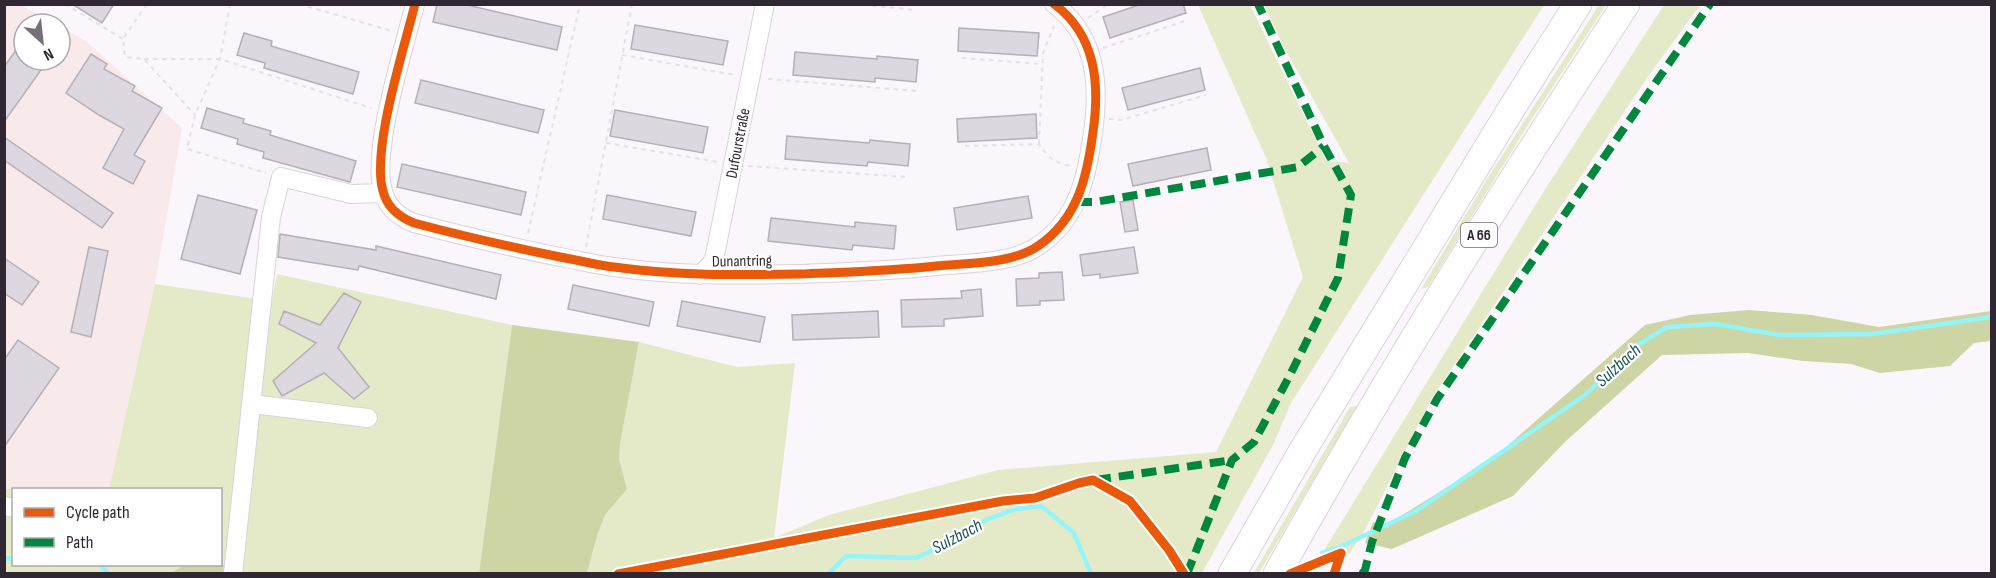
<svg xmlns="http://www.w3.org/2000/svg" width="1996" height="578" font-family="'Sofia Sans Condensed',sans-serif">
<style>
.education{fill:#f8eaea}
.green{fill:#e4e9c7}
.forest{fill:#ced5a4}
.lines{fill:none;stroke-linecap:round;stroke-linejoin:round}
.stream{stroke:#93f4f9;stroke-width:4.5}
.building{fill:#ddd7df;stroke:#b5afb7;stroke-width:1.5}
.minor-casing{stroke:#dad3db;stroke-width:20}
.highway-casing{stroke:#dad3db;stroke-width:29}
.path{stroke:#e3e2e4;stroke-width:2;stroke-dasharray:4.5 4.5;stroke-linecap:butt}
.minor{stroke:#fefeff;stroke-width:18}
.highway{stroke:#fefeff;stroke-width:27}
.quiet{stroke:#00873e;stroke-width:8;stroke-dasharray:15 8;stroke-linecap:butt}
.cycleway-casing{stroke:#fff;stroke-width:13}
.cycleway{stroke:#e8590c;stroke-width:9}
.labels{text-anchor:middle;stroke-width:4.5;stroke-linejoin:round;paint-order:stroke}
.shield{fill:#fff;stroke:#6d686f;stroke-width:1.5}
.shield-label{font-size:15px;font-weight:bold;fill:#2f2731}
.street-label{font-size:16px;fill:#2f2731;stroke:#fff}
.water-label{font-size:18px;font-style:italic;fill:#165355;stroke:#fff}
</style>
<rect width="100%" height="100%" fill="#fbf6fc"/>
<path class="education" d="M4,5h17l35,19h-32v36h36v-34l27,16 95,86 -27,156 -46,205 -96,1 -8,-2z"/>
<path class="green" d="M1198,5h52l76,156 23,2 -64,-114 -21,-44h280l-253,398 -18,42 -71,128 -615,1 11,-41 7,-18 22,-26 -8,-30 1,-15 19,-102 98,25 58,-4 -21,175 55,-23 169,-45 218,-18 87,-175 -37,-119z
M1599,5h7l-75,115 -103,167 -7,2 68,-113z
M1664,5h36l-53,73 -215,320 -66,130 -16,25 -20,7 -7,-3 2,-8 214,-350z
M277,274l235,51 -33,248h-474l-1,-85 9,2 1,74h206v-74l-111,-1 46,-205 117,17z
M1357,406l-98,167h-5l96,-166z"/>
<path class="forest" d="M1749,310l63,5 67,12 112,-16v30l-17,2 -24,23 -70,7 -29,-9 -48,-3 -55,-8 -86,2 -96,86 -53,55 -121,53 -27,-6 8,-21 13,3 104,-64 155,-136 45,-10z
M512,325l127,17 -19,102 -1,15 8,30 -22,26 -7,18 -11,40h-108z
M221,564l7,3 3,7h-61l14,-9z"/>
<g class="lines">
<path class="stream" d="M1322,553l16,-5 78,-37 169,-116 50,-48 32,-20 49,-3 64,11 92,-1 120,-17
M4,558l10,1
M99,564l10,10
M828,574l18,-18 70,2 41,-19 29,-19 30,-11 25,-3 33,27 17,41"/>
</g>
<path class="building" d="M72,4h42l-12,19z
M437,4h26l99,23 -5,23 -124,-28z
M1142,4h41l3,9 -76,25 -7,-21z
M635,25l93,16 -5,24 -92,-16z
M959,28l80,5 -2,23 -79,-5z
M244,33l28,8 -1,5 88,26 -6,22 -89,-26 1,-5 -28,-8z
M24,39v21h24l-44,62v-55z
M795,52l82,7v-3l41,4 -2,22 -41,-4v4l-82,-7z
M91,54l16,10 -3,5 31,17 -3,5 30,17 -28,47 11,6 -12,23 -30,-16 21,-39 -25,-14 -33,-22z
M1200,68l5,22 -77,20 -6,-22z
M421,80l123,30 -6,23 -123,-30z
M207,108l37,11 -1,4 28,8 -1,4 86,26 -6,21 -87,-24 1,-6 -27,-8 1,-5 -37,-11z
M615,110l93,17 -5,26 -93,-17z
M1036,114l1,24 -79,4 -1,-23z
M787,136l82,7 1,-3 40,4 -2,22 -40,-4 -1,4 -82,-7z
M4,137l109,76 -11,15 -98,-68z
M1207,148l4,22 -78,16 -5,-22z
M402,164l124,28 -5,23 -124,-28z
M198,195l59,15 -17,64 -59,-15z
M607,195l89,17 -5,24 -88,-17z
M1028,196l4,22 -75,12 -3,-22z
M1133,200l5,30 -13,2 -5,-30z
M771,218l84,9v-5l41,4 -2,23 -41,-4 -1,5 -84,-9z
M280,234l96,16v-4l125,29 -5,24 -137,-33 -1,4 -80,-13z
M89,247l19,4 -17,86 -20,-5z
M1134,247l4,26 -38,5v-4l-17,2 -3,-21z
M4,258l35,24 -17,23 -18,-12z
M1062,272l2,28 -24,1v4l-23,1 -1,-27 23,-1v-5z
M573,285l81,17 -5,24 -81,-17z
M981,289l2,27 -39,3v7l-42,1 -1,-27 61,-2 -1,-7z
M344,293l17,9 -23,46 31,39 -15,12 -30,-26 -42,23 -9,-15 43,-38 -37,-19 5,-13 36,14z
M682,301l83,16 -5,25 -83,-16z
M878,311l1,26 -86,3 -1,-25z
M18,340l41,28 -55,79v-87z"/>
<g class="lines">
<defs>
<path id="minor" d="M415,4c-11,45 -44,146 -32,187 4,17 16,26 31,32 49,13 97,24 146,34 18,3 36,8 54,10 63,9 123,8 186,7 46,-2 91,-3 136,-8 31,-3 76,-2 102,-20 40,-27 49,-69 55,-114 7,-48 3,-97 -39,-128
M700,275l12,-12 3,-8 50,-251
M252,404l116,14
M4,506l10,2
M233,574l38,-357 10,-40 70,17 32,-1"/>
<path id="highway" d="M1232,574l71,-124 210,-344 65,-102
M1277,574c108,-195 227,-384 349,-570"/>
</defs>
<use href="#minor" class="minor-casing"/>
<use href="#highway" class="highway-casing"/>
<path class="path" d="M65,4l58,35
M147,4l-24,35 2,18 19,2 51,56
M230,4l-10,55 -25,56 -8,34 79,24
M299,4l93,27
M854,4l62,6
M1088,18l20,-14
M1103,48l82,-27
M622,55l113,20
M962,58l80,6
M144,59h76l151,49
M768,79l149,12
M1109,119l12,1 85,-25
M606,143l112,19
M1039,144l4,-91 11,-27
M965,146l74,-2c8,13 16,19 31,22
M748,166l159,11
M528,233l52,-229
M586,247l46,-243"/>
<use href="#minor" class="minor"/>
<use href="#highway" class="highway"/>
<path class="quiet" d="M1077,202h18l203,-35 26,-21
M1096,480l136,-20
M1187,574l45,-114 22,-18 35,-65 49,-99 13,-83 -27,-49 -66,-142
M1362,574l3,-4 7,-28 33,-84 32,-59 273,-395"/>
<defs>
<path id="cycleway" d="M415,4c-11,45 -44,146 -32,187 4,17 16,26 31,32 49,13 97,24 146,34 18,3 36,8 54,10 63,9 123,8 186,7 46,-2 91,-3 136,-8 31,-3 76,-2 102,-20 40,-27 49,-69 55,-114 7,-48 3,-97 -39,-128
M618,574l385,-73 32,-3 44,-15 14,-3 37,21 39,49 15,24
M1290,574l51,-21 -7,21"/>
</defs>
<use href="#cycleway" class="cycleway-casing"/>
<use href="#cycleway" class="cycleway"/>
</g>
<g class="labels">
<rect class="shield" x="1461" y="223" width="36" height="24" rx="4.5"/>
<g class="shield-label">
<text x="1479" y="240">A 66</text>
</g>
<g class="street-label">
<text transform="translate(737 143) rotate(-79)" y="6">Dufourstraße</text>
<text transform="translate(742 260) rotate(-1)" y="6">Dunantring</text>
</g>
<g class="water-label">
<text transform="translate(1618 365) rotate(-42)" y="6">Sulzbach</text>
<text transform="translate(957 536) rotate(-28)" y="6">Sulzbach</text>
</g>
</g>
<rect width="1996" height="578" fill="none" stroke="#2f2731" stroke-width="12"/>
<rect x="12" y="488" width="210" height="78" fill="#ffffff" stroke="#aca9ad" stroke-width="1.5"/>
<rect x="24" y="508" width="30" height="9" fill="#e8590c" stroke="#aca9ad" stroke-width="1.5"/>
<text x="66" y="518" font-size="18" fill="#2f2731">Cycle path</text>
<rect x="24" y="538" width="30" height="9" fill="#00873e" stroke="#aca9ad" stroke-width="1.5"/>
<text x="66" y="548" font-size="18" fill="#2f2731">Path</text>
<g transform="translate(42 42) rotate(153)"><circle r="28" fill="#ffffff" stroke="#aca9ad" stroke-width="1.5"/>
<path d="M0-4.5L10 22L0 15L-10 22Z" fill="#766f78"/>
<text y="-9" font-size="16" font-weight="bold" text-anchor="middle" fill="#2f2731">N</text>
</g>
</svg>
